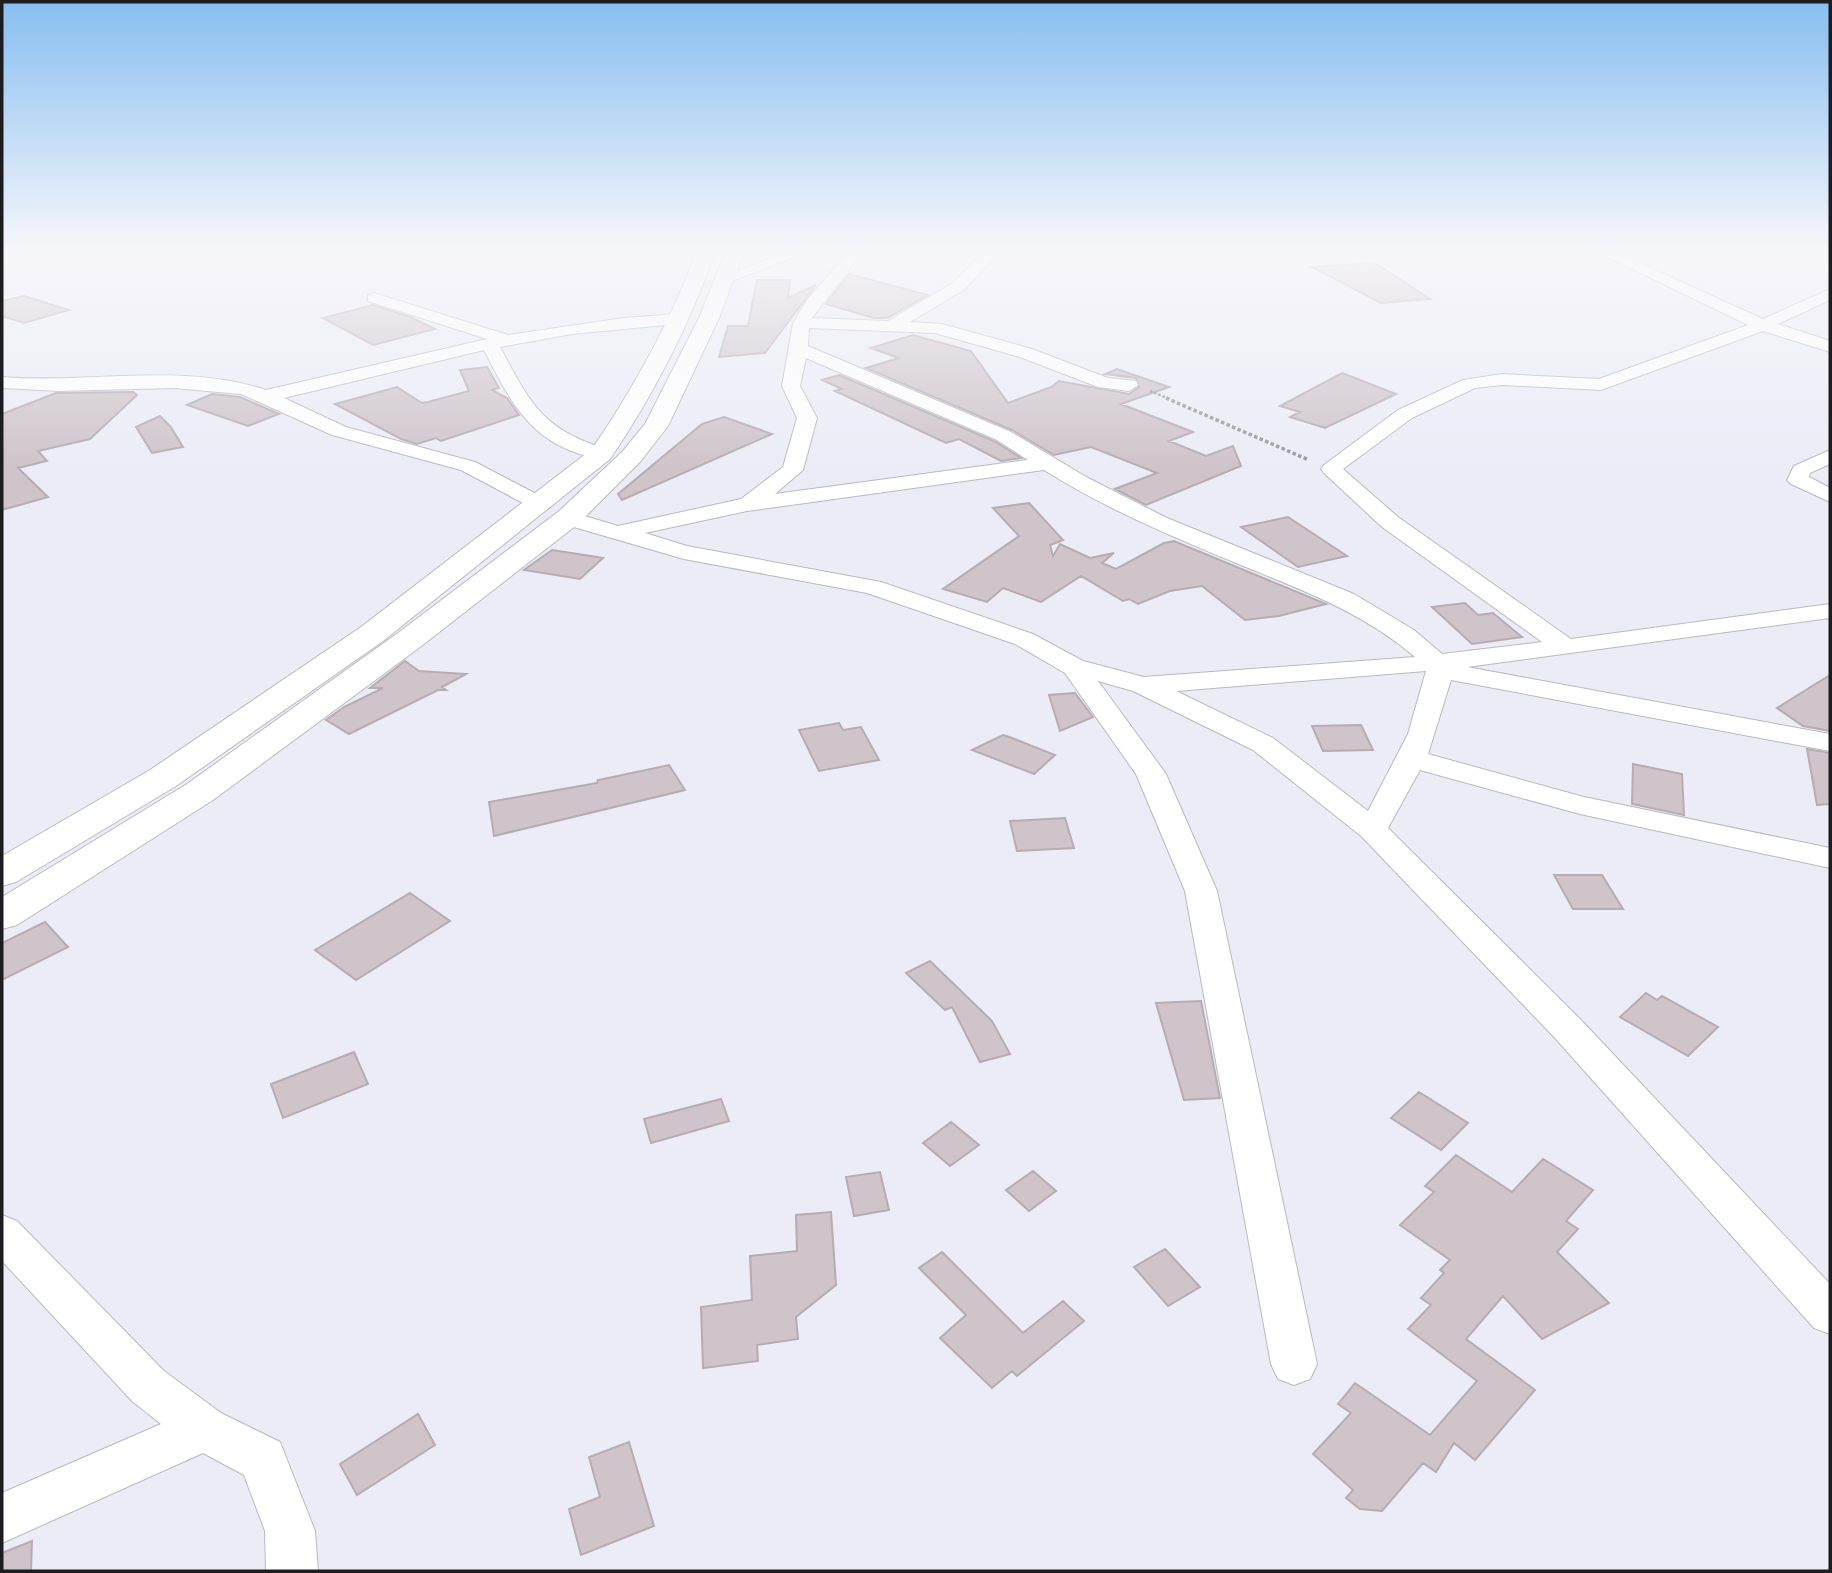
<svg xmlns="http://www.w3.org/2000/svg" width="1832" height="1573" font-family="Montserrat,sans-serif">
<style>
.building{fill:#cec4ca;stroke:#b6acb2;stroke-width:2}
.lines{fill:none;stroke-linecap:round;stroke-linejoin:round}
.minor-casing{stroke:#b9b9c3;stroke-width:2}
.tertiary-casing{stroke:#b9b9c3;stroke-width:2}
.path-far1{stroke:#98989f;stroke-width:2.5;stroke-dasharray:2.5 2;stroke-linecap:butt}
.path{stroke:#98989f;stroke-width:3.5;stroke-dasharray:3.5 2.5;stroke-linecap:butt}
.minor{fill:#fff;fill-rule:evenodd}
.tertiary{fill:#fff;fill-rule:evenodd}
</style>
<rect width="100%" height="100%" fill="#ececf6"/>
<path class="building" d="M1375,263l55,36 -49,4 -69,-36z
M849,274l79,21 -41,23h-13l-48,-14z
M757,280h33l-2,18 28,-13 -51,68 -46,4 9,-31h20z
M24,296l45,14 -45,13 -22,-7v-15z
M373,305l37,12 25,12 -62,16 -50,-27z
M913,335l58,16 37,52 43,-16 8,-6 70,13 10,-7 -3,-9 -31,-4 12,-5 52,18 -48,17 72,28 -24,9 37,15 27,-10 8,20 -95,39 -31,-16 42,-16 -66,-26 -37,8 -42,-25 -146,-62 33,-10 -28,-10z
M487,367l12,21 -7,2 15,8 12,17 -78,26 -5,-3 -19,6 -16,-5 -66,-35 62,-17 25,16 6,-1 41,-11 -9,-21z
M1342,373l54,21 -71,34 -35,-11 10,-5 -20,-6z
M839,375l157,67 25,16 -20,3 -42,-22 -13,4 -111,-52 7,-2 -20,-9z
M133,392l4,3 -47,44 -52,12 9,10 -29,7 30,29 -46,13v-96l54,-21z
M212,394l28,3 39,17 -31,12 -61,-21z
M160,416l11,11 12,20 -31,6 -16,-26z
M724,417l48,17 -150,66 -4,-6 84,-70z
M1029,503l34,37 -13,5 3,11 7,-12 30,14 24,-5 -12,10 14,6 48,-26 10,-2 152,63 -47,12 -34,4 -43,-34 -32,5 -32,13 -9,-5 -6,2 -42,-25 -40,26 -38,-14 -16,14 -44,-13 76,-53 -26,-28z
M1288,517l59,39 -49,11 -57,-40z
M552,550l51,8 -23,21 -56,-9z
M1465,603l13,12 15,-2 29,24 -50,7 -40,-37z
M405,661l14,10 47,3 -24,13 4,3h-8l-89,44 -23,-14 18,-13 39,-19h-13z
M1830,675v56l-27,-5 -26,-18z
M1075,693l18,24 -33,14 -11,-36z
M839,723l4,7 18,-3 18,33 -60,11 -20,-41z
M1361,725l12,25 -50,1 -11,-25z
M1003,735l9,3 43,17 -21,19 -62,-24z
M1807,749l23,4v51l-13,1z
M1633,764l49,10 2,41 -52,-11z
M669,765l16,25 -191,46 -5,-34 108,-19 1,-3z
M1065,818l9,30 -57,3 -7,-30z
M1554,875h48l21,34h-50z
M410,893l40,28 -94,59 -41,-30z
M45,922l23,25 -66,33v-37z
M930,961l62,60 18,33 -30,8 -28,-55 -7,3 -39,-37z
M1646,993l11,7 5,-4 56,31 -30,29 -68,-39z
M1201,1001l19,97 -36,2 -28,-97z
M354,1052l14,32 -85,34 -12,-34z
M1419,1092l49,31 -27,27 -50,-32z
M721,1099l8,22 -78,22 -7,-24z
M951,1122l28,23 -29,21 -27,-23z
M1456,1155l56,37 31,-33 50,31 -27,31 12,8 -21,23 52,51 -67,36 -39,-43 -37,43 69,51 -60,70 -21,-17 -18,29 -13,-9 -41,48 -22,-2 -14,-11 7,-8 -40,-36 38,-41 -13,-9 17,-21 75,52 47,-54 -69,-52 23,-24 -10,-7 23,-25 -4,-3 10,-10 -50,-35 34,-33 -9,-6z
M1033,1171l23,20 -27,20 -23,-21z
M880,1172l9,38 -35,6 -8,-39z
M831,1212l5,73 -40,32 2,22 -41,6 1,16 -55,7 -2,-61 51,-7 -2,-44 47,-5 -1,-36z
M1165,1249l35,38 -32,19 -34,-39z
M942,1252l81,81 40,-32 21,20 -67,55 -5,-5 -20,17 -52,-50 26,-23 -47,-47z
M418,1414l17,31 -78,50 -17,-31z
M629,1442l25,84 -73,29 -12,-46 31,-12 -11,-40z
M32,1541l-1,30h-29v-18z"/>
<g class="lines">
<defs>
<path id="minor" d="M796,249h20l-87,33h-10l-3,-3z
M851,249h14l-53,69 76,3 65,-38 33,-34h16l-37,40 -55,33 32,2 90,25 76,29 28,3 2,4 -9,6 -31,-4 -78,-30 -85,-24 -126,-5 -1,18 203,86 77,46 79,40 187,76 60,36 28,24 100,-12 -160,-115 -58,-54 -3,-4 3,-4 74,-55 65,-30 39,-6 97,5 149,-54 -157,-76h18l154,70 67,-30v11l-52,24 52,17v11l-67,-21 -162,59 -99,-5 -27,3 -63,30 -69,51 55,48 173,122 259,-35v14l-363,49 363,67v17l-379,-71 -23,74 156,43 246,51v20l-250,-54 -160,-44 -32,58 193,192 249,264v50l-16,-6 -259,-290 -194,-202 -108,-86 -120,-59 -35,-10 68,93 51,117 100,473 -7,15 -16,6 -16,-6 -7,-15 -86,-473 -49,-117 -71,-101 -50,-29 -148,-51 -183,-34 -124,-36 -3,-5 11,-7 50,15 123,-27 42,-32 14,-49 -15,-32 11,-63 14,-23zM806,358l191,82 31,20 -253,34 28,-24 14,-52 -17,-32zM1044,470c62,39 129,67 197,95 61,25 123,48 174,92l-271,20 -61,-16 -50,-27 -152,-52 -194,-36 -42,-13 102,-22zM1426,671l-18,63 -40,77 -95,-73 -97,-47z
M374,293l134,42 116,-17 52,-4 8,5 -8,5 -104,10 -72,13c32,59 41,81 108,103l3,4 -3,4c-11,3 -21,-2 -31,-5 -51,-17 -70,-58 -93,-103l-200,48 62,29 129,35 71,37 3,5 -11,7 -77,-41 -129,-35 -91,-41 -67,-6 -115,3 -57,-3v-11c87,7 180,-15 264,13l221,-51 -119,-38v-6z
M1830,450v14l-20,9 -1,4 21,11v14l-39,-18 -4,-4 7,-14z
M2,1215l15,6 147,150 57,42 59,29 35,89 3,40h-52l-1,-40 -21,-56 -41,-22 -201,90v-50l159,-69 -29,-23 -130,-140z"/>
<path id="tertiary" d="M698,249h18c-24,71 -64,149 -106,210l-227,182 -207,145 -160,96 -14,4v-30l148,-86 211,-143 231,-178c41,-59 81,-133 106,-200z
M727,249h18l-26,69 -51,108 -28,36 -62,62 -158,123 -207,153 -196,125 -15,4v-32l185,-113 211,-151 160,-121 64,-60 23,-28 54,-106z"/>
</defs>
<use href="#minor" class="minor-casing"/>
<use href="#tertiary" class="tertiary-casing"/>
<path class="path-far1" d="M1150,391l20,8"/>
<path class="path" d="M1166,398l143,62"/>
<use href="#minor" class="minor"/>
<use href="#tertiary" class="tertiary"/>
</g>
<linearGradient id="sky" x2="0" y2="1"><stop stop-color="#87bef0"/><stop offset="0.53" stop-color="#f6f6fb"/><stop offset="1" stop-color="#f6f6fb" stop-opacity="0"/></linearGradient>
<rect width="1832" height="469" fill="url(#sky)"/>
<rect width="1832" height="1573" fill="none" stroke="#1d1d21" stroke-width="7"/>
</svg>
